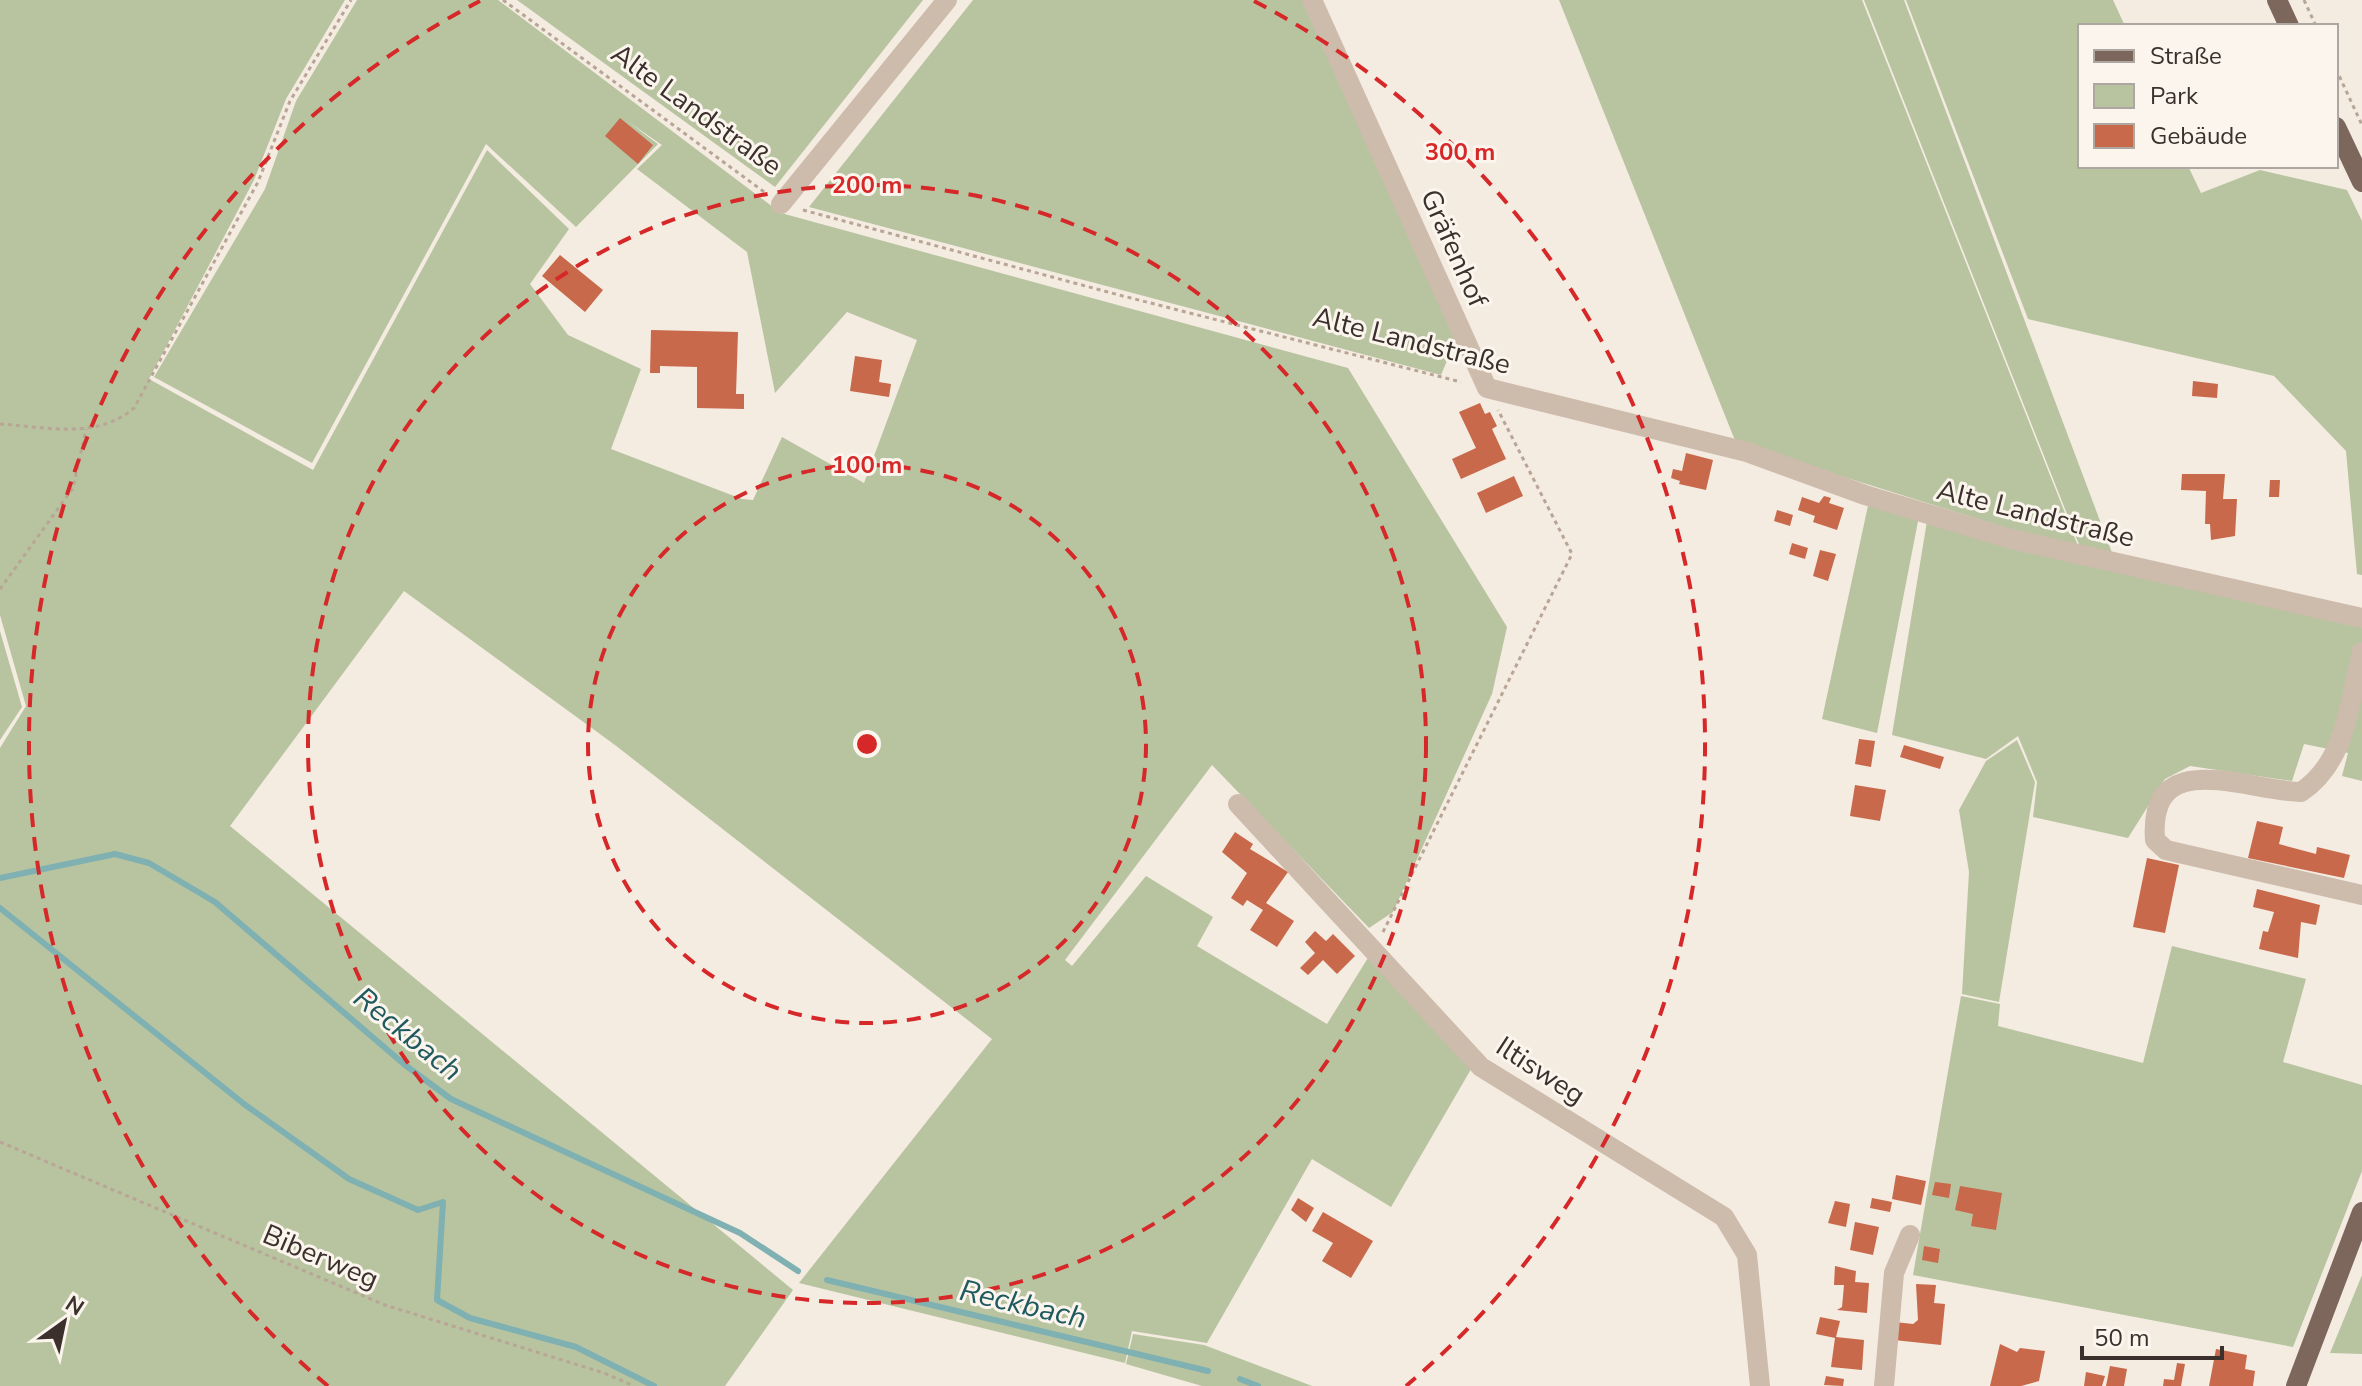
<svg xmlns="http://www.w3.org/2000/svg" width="2362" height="1386" font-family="'Nunito Sans',sans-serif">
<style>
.green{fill:#b8c4a0}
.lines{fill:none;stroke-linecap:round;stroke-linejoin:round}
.stream{stroke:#7fb0b2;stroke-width:6}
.building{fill:#c8694b}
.path{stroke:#b9a596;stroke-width:3;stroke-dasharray:4 4;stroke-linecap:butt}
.minor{stroke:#cdbbac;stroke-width:20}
.major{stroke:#7d675c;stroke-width:20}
.ring{fill:none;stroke:#d62828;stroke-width:4;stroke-dasharray:14 10}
.labels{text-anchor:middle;stroke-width:6;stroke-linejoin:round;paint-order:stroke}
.street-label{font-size:28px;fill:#3b302b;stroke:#fbf5ee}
.water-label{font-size:30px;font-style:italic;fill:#1f5a5e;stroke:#fbf5ee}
.centre{fill:#d62828;stroke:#fbf5ee;stroke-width:4}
.ring-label{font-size:24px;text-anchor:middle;font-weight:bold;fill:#d62828;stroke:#fbf5ee;stroke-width:6;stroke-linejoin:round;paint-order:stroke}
</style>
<rect width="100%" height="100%" fill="#f4ebe1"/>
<path class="green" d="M0,0h345l-59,99 -32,81 -105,199 164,91 174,-320 82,79 -39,55 38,51 73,34 -30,80 131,50 11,1 29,-63 82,46 53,-143 -70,-28 -72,81 -28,-141 -110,-83 25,-24 -35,-24 31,23 -82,83 -90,-83 -174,319 -158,-86 111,-188 31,-88 61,-101h141l283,213 567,155 159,259 -15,67 -99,218 -24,16 -157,-163 -147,195 7,6 74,-90 67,41 -16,29 130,78 44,-71 103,111 -83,143 -79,-48 -105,184 -75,-12 -7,32 -326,-80 193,-244 -377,-294 -211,-154 -174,235 563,464 -68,96h-725v-638l26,-42 -26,-91z
M517,0h406l-148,187z
M973,0h330l153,339 -15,36 -632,-168z
M1559,0h303l218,551 -344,-108z
M1864,0h40l210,558 -32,-6z
M1906,0h207l12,26h-45v140h108l13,27 59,-23 87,20 15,31v354l-5,-1 -11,-123 -72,-75 -246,-57z
M1869,501l50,15 -42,217 -55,-14z
M1927,521l435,102v158l-20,-5 6,-23 -44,-9 -12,37 -102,-15 -25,13 -37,59 -95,-21 4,-35 -19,-46 -32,23 -94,-24z
M0,631l22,76 -22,33z
M2017,740l18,42 -36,220 -37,-8 7,-122 -10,-62 27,-49z
M2172,946l134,33 -23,83 79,23v86l-69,176 -380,-72 48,-279 39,8 -2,22 145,37z
M2362,1275v79l-32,-1z
M1133,1334l71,11 108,41h-110l-76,-22z"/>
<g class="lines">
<path class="stream" d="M0,878l115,-24 34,9 66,39 190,163 46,34 289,134 58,38
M0,908l244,196 105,75 69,31 25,-8 -6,98 33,18 106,29 78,39
M827,1280l381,91
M1240,1379l18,7"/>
</g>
<path class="building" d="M620,118l33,27 -15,19 -33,-28z
M560,255l43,35 -18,22 -43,-36z
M651,330l87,2 -2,62h8v15l-47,-1v-41l-37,-1v7h-10z
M855,356l27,4 -3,22 12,2 -2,13 -39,-6z
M2193,381l25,3 -1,14 -25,-2z
M1480,403l5,11 5,-2 7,14 -5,3 14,30 -45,20 -9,-20 24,-11 -17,-36z
M1686,453l27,7 -7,30 -27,-6 1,-3 -9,-3 2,-9 9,2z
M2182,474h43l-2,25h14l-2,37 -24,4 -1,-16h-5l1,-33 -25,-1z
M1514,476l9,20 -37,17 -9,-20z
M2270,480h10l-1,17h-10z
M1824,496l7,2 -2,5 15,5 -7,22 -24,-8 2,-6 -17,-6 4,-13 17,6z
M1777,510l16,5 -3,11 -16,-5z
M1792,543l16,5 -3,11 -16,-5z
M1820,550l16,4 -8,27 -15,-5z
M1859,739l16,2 -4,26 -16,-3z
M1904,745l40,12 -4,12 -40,-12z
M1855,785l31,5 -6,31 -30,-5z
M2257,821l26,6 -4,17 37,10 1,-7 33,8 -6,23 -96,-20z
M1235,832l18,12 -3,5 38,23 -22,31 28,18 -17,26 -27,-17 13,-20 -16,-10 -4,6 -12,-8 16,-25 -25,-21z
M2147,858l32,7 -14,68 -32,-6z
M2257,889l63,16 -4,20 -15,-3 -3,36 -39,-9 4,-18 5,1 6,-20 -21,-5z
M1315,931l11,10 7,-7 22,22 -18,18 -14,-14 -15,15 -8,-7 15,-15 -10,-11z
M1896,1175l30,6 -5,24 -29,-6z
M1935,1182l16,2 -2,14 -17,-3z
M1960,1186l42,7 -6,37 -25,-4 2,-12 -18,-4z
M1298,1198l16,10 -8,14 -15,-12z
M1872,1198l20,4 -2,10 -20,-4z
M1835,1201l15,3 -4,23 -18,-4z
M1323,1212l50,29 -22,37 -29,-17 11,-18 -21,-12z
M1855,1222l24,5 -6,28 -23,-5z
M1924,1246l16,3 -2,14 -16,-3z
M1835,1266l21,5 -1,11 14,1 -2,30 -30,-3 5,-3 2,-22h-10z
M1916,1284l20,1 -2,18 11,1 -4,41 -47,-5 1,-18 18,2 5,-4z
M1820,1317l20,4 -4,16 28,3 -2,30 -31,-3 4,-29 -19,-4z
M2000,1344l17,8 3,-4 25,3 -6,30 -18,5h-31z
M2216,1349l31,6 -2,14 10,2 -2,15h-44z
M2177,1363l8,1 -4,22h-18l1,-7 10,1z
M2110,1366l17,3 -3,17h-18z
M2086,1372l19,4 -3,10h-18z
M1826,1376l18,3 -1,7 -19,-1z"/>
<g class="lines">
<path class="path" d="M503,0l264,194
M2304,0l12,26
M2336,69l26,56
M803,210l316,85 342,87
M0,424c46,3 97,16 134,-16l124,-226 32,-81 61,-101
M0,589l73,-101 13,-59
M1383,932l189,-378 -74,-144
M0,1142l385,163 219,68 30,13"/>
<path class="minor" d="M1312,0l175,388 260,64 118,43 146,44 351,79
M781,204l166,-204
M2362,652c-13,51 -15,109 -61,140 -55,-1 -153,-48 -146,48l11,10 196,45
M1238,804l243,263 243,150 23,38 13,131
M1884,1386l10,-113 16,-38"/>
<path class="major" d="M2277,0l12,26
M2336,127l26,55
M2296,1386l66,-174"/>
</g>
<g class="ring">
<circle cx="867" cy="744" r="279"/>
<circle cx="867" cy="744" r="559"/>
<path d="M328 1386A838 838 0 0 1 480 1M1254 1A838 838 0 0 1 1406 1386"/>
</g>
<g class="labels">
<g class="street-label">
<text transform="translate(697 109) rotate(36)" y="10">Alte Landstraße</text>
<text transform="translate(1455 248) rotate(66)" y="10">Gräfenhof</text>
<text transform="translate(1412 340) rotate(14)" y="10">Alte Landstraße</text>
<text transform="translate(2036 513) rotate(14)" y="10">Alte Landstraße</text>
<text transform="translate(1541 1070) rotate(33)" y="10">Iltisweg</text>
<text transform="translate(321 1256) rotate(23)" y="10">Biberweg</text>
</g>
<g class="water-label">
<text transform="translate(408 1034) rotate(39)" y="10">Reckbach</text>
<text transform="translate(1023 1304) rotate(13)" y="10">Reckbach</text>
</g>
</g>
<circle cx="867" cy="744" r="12" class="centre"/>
<g class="ring-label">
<text x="1460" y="160">300 m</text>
<text x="867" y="193">200 m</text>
<text x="867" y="473">100 m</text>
</g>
<rect x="2078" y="24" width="260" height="144" fill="#fbf5ee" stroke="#aea6a0" stroke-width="2"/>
<rect x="2094" y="50" width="40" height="12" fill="#7d675c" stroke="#aea6a0" stroke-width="2"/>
<text x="2150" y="64" font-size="24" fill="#3b302b">Straße</text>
<rect x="2094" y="84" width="40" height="24" fill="#b8c4a0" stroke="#aea6a0" stroke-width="2"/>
<text x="2150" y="104" font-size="24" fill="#3b302b">Park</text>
<rect x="2094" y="124" width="40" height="24" fill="#c8694b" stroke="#aea6a0" stroke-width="2"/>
<text x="2150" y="144" font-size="24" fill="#3b302b">Gebäude</text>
<g transform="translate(64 1322) rotate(33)" stroke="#fbf5ee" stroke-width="6" paint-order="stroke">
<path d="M0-6L14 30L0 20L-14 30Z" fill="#3b302b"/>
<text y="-12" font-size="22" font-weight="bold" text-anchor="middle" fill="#3b302b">N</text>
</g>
<path d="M2082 1346v12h140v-12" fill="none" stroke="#3b302b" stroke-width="4"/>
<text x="2094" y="1346" font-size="24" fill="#3b302b" stroke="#fbf5ee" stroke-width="6" paint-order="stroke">50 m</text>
</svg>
